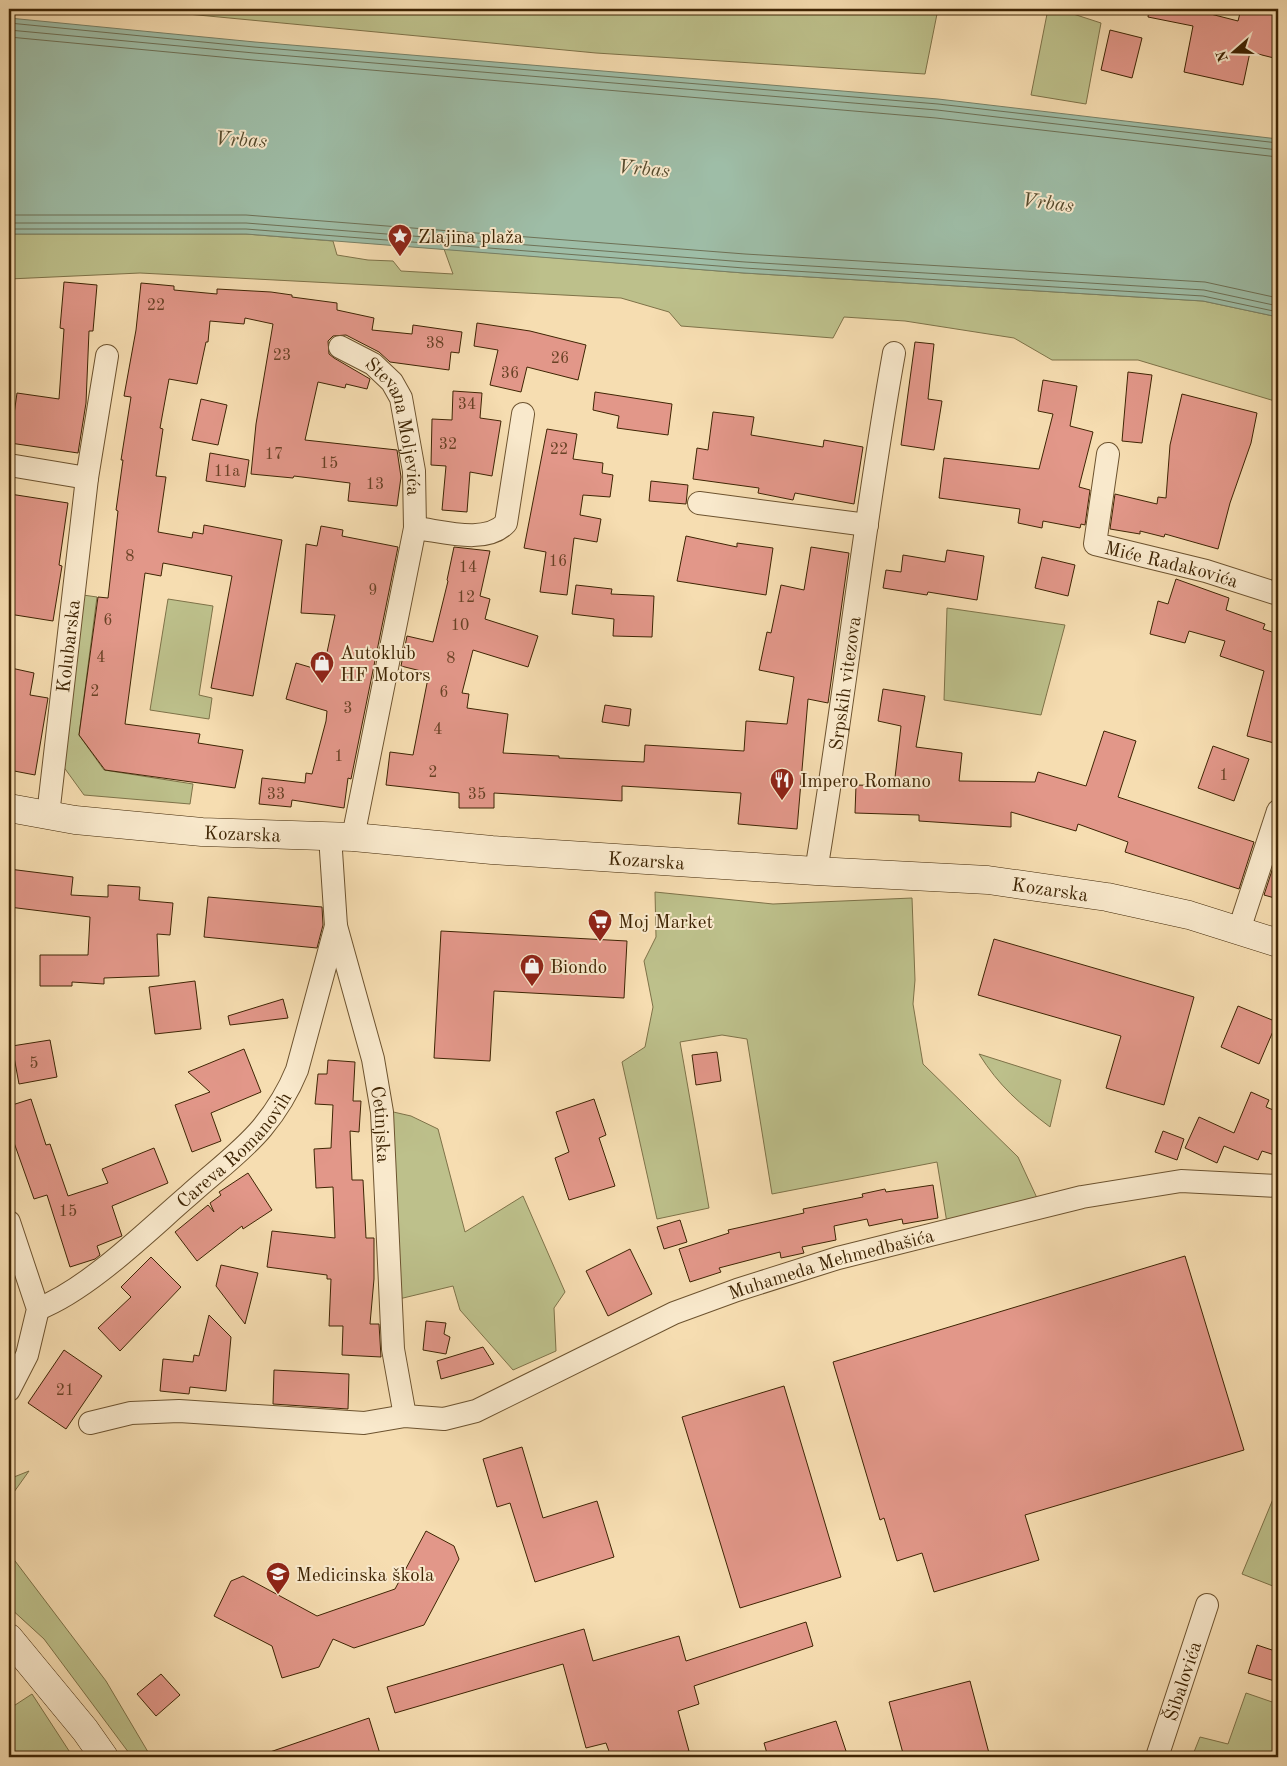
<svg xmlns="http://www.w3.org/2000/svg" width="1287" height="1766" font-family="'Old Standard TT',serif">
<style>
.green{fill:#bdc08b;stroke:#7e7248}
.water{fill:#9ebda7;stroke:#788066}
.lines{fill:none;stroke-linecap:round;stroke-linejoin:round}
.shore{stroke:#6e7156;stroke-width:1}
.building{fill:#e29789;stroke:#3f2504}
.street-casing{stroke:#6d532f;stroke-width:24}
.secondary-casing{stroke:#3f2504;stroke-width:29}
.street{stroke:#f9e9cc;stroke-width:22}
.secondary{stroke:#f9e9cc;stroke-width:28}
.labels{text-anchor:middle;stroke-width:4;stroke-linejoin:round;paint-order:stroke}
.number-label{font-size:16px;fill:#684225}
.poi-label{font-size:19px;fill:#3f2504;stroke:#f9e9cc;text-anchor:start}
.street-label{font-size:19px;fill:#3f2504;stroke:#f9e9cc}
.water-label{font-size:20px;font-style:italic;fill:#574b2d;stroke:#f9e9cc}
</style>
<rect width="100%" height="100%" fill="#f6ddb1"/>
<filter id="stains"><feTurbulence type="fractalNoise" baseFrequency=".004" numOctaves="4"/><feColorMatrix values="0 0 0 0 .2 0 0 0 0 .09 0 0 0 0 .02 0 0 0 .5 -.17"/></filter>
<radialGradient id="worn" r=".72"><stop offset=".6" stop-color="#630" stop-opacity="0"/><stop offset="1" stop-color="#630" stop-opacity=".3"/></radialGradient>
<path class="green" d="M135,9h803l-13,65 -329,-21z
M1048,9h10l43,14 -15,81 -55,-9z
M9,234h237l87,7 4,14 31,5 25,1 8,10 52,3 -9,-25 300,24 459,28 75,16v85l-140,-42h-86l-38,-22 -109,-17 -61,-4 -11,21 -152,-12 -12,-14 -48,-14 -481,-25 -131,6z
M83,595l14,2 -18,138 25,35 89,14 -3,20 -106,-9 -21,-29z
M168,599l45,7 -14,89 13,3 -3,21 -59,-9z
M947,608l118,17 -24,90 -97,-15z
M655,892l118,12 139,-6 3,82 -2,24 10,60 95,93 19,41 -90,25 -10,-61 -165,32 -25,-155 -25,-4 -42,7 29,166 -52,11 -35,-157 23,-15 8,-40 -9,-46 12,-24z
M979,1054l82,26 -11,47c-30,-23 -51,-41 -71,-73z
M389,1111l22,5 27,13 27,103 58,-36 42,96 -11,16 2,43 -43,19 -53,-60 -7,-24 -54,13z
M29,1471l-20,28v-20z
M1278,1487v101l-36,-14z
M9,1553l97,128 45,76h-19l-88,-118 -35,-32z
M1246,1693l32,11v53h-86l8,-20 28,7z
M32,1694l41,63h-64v-48z"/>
<path class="water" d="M9,18l246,24 683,57 340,40v178l-75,-16 -459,-28 -498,-39h-237z"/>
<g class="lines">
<path class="shore" d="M9,23l245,24 684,57 340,39
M9,30l245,23 683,57 341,40
M9,37l244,23 683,58 342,39
M9,215h237l499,39 460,28 73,16
M9,223h237l499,39 459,28 74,16
M9,229h237l498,39 459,28 75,16"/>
</g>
<path class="building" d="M1149,9h42l47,12 3,-12h37v50l-28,-7 -7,33 -59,-13 9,-46 -45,-9z
M1110,30l32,8 -10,40 -31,-8z
M64,282l33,3 -4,46h-4l-3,72 -8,50 -68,-10 7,-50 42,6 5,-70 -4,-1z
M141,283l33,3v4l43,4v-5l54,3 21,3v2l45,6v7l37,8 -2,12 40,4 1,-9 49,7 -3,21 -8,-1 -2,18 -59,-8 -11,-10 -33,-17 -13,1 -5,5 1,13 5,4 36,21 -3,10 -21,-5 -1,4 -27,-6 -13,58 92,10 4,27 -4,29 -49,-5 2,-18 -56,-7 -1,2 -42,-4 5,-50 17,-100 -28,-6 -1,6 -34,-3 -2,21h-2l-9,42 -28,-5 -9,49 3,1 -7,47 10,1 -8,55 34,6 1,-6 10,2 1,-9 78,15 -29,156 -42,-8 21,-112 -69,-13 -2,13 -16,-3 -20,151 75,10 -2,9 45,7 -8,38 -130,-18 -26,-35 19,-138 10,1 10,-87 -2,-1 7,-50h-2l10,-63 -7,-1 12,-66z
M477,323l53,8 56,14 -8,35 -51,-13 -6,25 -31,-7 8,-35 -24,-4z
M915,342l19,2 -6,55 14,2 -8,49 -33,-5z
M1128,372l24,3 -10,68 -20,-2z
M1043,380l34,6 -7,40 23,6 -14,55 11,3 -5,35 -4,-1 -1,4 -37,-7 -1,7 -24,-5 2,-14 -81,-11 5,-40 95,11 14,-55 -15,-3z
M453,391l29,2 -2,25 21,3 -9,55 -22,-4 -3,40 -25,-2 4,-44 -15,-1 1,-46 20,1z
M595,392l77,12 -4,31 -51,-7 2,-12 -26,-6z
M1182,394l75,19 -6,30 -21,60 -12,46 -53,-15 -1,3 -24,-6v3l-30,-5 5,-35 42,10 1,-7 8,1 4,-53z
M201,399l26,6 -9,40 -26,-5z
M713,412l41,5 -3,18 72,12 1,-7 39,7 -9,57 -59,-11 -2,7 -35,-7 1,-5 -66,-9 4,-31 11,2z
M547,429l30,5 -4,25 30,4 -1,10 11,2 -3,22 -27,-2 -3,20 21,4 -4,23 -23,-4 -7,57 -27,-3 6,-40 -22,-4z
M210,453l39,7 -4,27 -39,-6z
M651,481l37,4 -2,19 -37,-3z
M10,494l58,9 -9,62 3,1 -9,55 -44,-7z
M321,526l22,4 -1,6 56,11 -47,232 -3,-1 -4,30 -52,-8 -1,7 -32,-3 3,-26 43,5 1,-10 6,1 14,-53 1,-10 -41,-12 10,-36 27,8 12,-56 -34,-2 5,-69 11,2z
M686,536l51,11v-4l36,5 -7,47 -89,-14z
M454,547l36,4 -10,45 10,3 -5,20 53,17 -10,31 -55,-17 -11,43 7,1 -2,14 41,6 -5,39 56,3v2l85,4 1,-17 99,6 2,-30 41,3 7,-47 -35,-7 8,-38 4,1 10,-48 23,5 7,-43 38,6 -21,150 -20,-4 -11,130 -59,-5 3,-31 -119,-7v15l-128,-8v15h-35v-15l-73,-8 4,-33 23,3 16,-82 -28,-7 6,-30 26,6 15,-61 -1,-1z
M947,550l37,6 -7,44 -49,-8 -1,3 -44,-7 3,-18 15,2 2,-17 42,7z
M1042,557l33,8 -7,31 -33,-8z
M1176,579l53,19 -3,12 39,14 -2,5 15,5v110l-31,-8 17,-65 -44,-15 5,-15 -36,-10 -4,12 -35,-9 8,-33 10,3z
M576,585l36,4 -1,5 43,2 -2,41 -39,-1 1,-17 -42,-5z
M11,668l23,5 -4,22 18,3 -13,77 -26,-5v-88z
M883,689l42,7 -9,51 46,6 -3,28 76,1 3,-10 48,14 18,-55 32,10 -18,56 136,45 -15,47 -114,-37 3,-10 -50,-18 -2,7 -65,-19v15l-92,-6v-6l-64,-2 1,-28 38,1 7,-60 -23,-5z
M605,705l26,4 -2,17 -27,-4z
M1213,746l36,13 -15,42 -36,-13z
M1278,852v47l-14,-4z
M9,869l64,8 -2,18 37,2v-12l32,2 -1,13 34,3 -3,32 -13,-1 2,42 -55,2v6l-32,-2v4h-32v-31h48l2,-38 -81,-10z
M208,897l114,10 1,18 -6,23 -113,-11z
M441,931l186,10 -3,57 -130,-7 -4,70 -56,-3z
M994,939l200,58 -30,108 -58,-17 15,-52 -143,-41z
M195,981l6,48 -46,5 -6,-47z
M283,999l5,19 -58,7 -2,-9z
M1238,1006l39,16 -18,42 -38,-17z
M50,1040l7,37 -38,7 -7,-38z
M244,1049l17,43 -50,21 10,28 -29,11 -17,-47 35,-13 -22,-20z
M717,1052l4,29 -25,4 -4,-30z
M328,1060l27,2 -2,39h8l-2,31 -9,-1 2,49h11l3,58h8v41l-4,45h9l2,33 -39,-2 1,-29h-14l2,-47h-4v-4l-60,-8 5,-36 63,7 -2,-51 -17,1 -2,-39 17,-1 2,-43 -18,-1 3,-30h9z
M1251,1092l18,8 -3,7 12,5v44l-16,-5 -4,9 -34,-14 -7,17 -32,-15 14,-31 35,16z
M31,1099l15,46 4,-1 18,52 40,-13 -6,-14 52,-21 14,35 -56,23 10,30 -25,10 3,9 -5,4 -25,8 -23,-72 -13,4 -22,-62 -3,1v-32z
M594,1099l12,36 -7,3 16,48 -46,14 -14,-42 14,-6 -13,-40z
M1163,1131l21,8 -7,21 -22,-8z
M248,1173l24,37 -29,19 -1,-3 -45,35 -22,-29 33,-27 6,7 -4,-9 11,-8 -2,-3z
M933,1185l5,33 -35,6 -1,-5 -33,7 -2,-7 -33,7 2,14 -34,7 2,6 -23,5 -1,-6 -61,16 2,4 -31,10 -11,-33 50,-16 -1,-3 76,-17 -1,-4 60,-12 -1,-3 23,-5 1,3z
M680,1220l7,22 -23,7 -7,-22z
M630,1249l22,45 -44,22 -22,-45z
M1185,1256l59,194 -219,65 14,45 -105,32 -12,-39 -25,8 -13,-43 -4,2 -47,-158z
M151,1257l30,30 -61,64 -22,-23 33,-31 -10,-10z
M221,1265l37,8 -13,51 -29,-38z
M209,1315l22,22 -5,54 -36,-4 -1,7 -29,-3 3,-32 30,3 1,-7 5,1z
M426,1321l20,2 -2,11 6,3 -4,17 -23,-4z
M483,1347l11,17 -53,15 -4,-18z
M64,1350l38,26 -36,53 -38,-26z
M274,1370l75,4 -1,35 -75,-5z
M784,1386l57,191 -101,31 -58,-191z
M522,1447l21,71 54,-17 17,56 -79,25 -25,-79 -13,4 -14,-48z
M426,1531l28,15 5,13 -35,66 -70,23 -21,-9 -14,28 -37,11 -10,-32 -58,-30 17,-35 12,-5 74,40 78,-27z
M806,1622l7,24 -119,40 5,18 -21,7 11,40 -21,6h-52l-6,-3 -4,-11 -20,5 -23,-84 -168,49 -8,-26 197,-58 9,32 86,-25 7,25z
M1257,1645l21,7v30l-30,-9z
M161,1674l19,21 -24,21 -19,-22z
M970,1681l20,76h-86l-15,-55z
M369,1718l12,39h-113l-1,-4z
M836,1721l12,36h-80l-4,-14z"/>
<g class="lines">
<defs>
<g id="street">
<path id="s1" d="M340,347l33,17 19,18 9,16 13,73 1,57 -62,309"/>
<path id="s2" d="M1108,454l-13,90 111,27 72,23"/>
<path d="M9,465l78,13"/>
<path d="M699,503l168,22"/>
<path d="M415,528c27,3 71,17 91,-5l17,-109"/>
<path id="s3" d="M48,815l39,-337 20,-122"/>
<path id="s4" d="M330,836l6,90 37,133 9,53 11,237 12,67"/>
<path id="s5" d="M816,871c29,-172 47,-346 78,-518"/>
<path d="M1239,930l39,-119"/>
<path d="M9,1222l29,87 -11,46 -18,35"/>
<path id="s6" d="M38,1309c51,-20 109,-78 151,-114 24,-22 52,-42 73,-67 15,-18 26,-36 35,-58l39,-144"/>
<path id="s7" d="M90,1423l41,-10 48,-2 185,12 41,-7 39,3 32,-8 198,-98 63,-23 101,-32 244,-61 99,-16 97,5"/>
<path id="s8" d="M1157,1757l50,-152"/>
</g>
<g id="secondary">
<path id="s9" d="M9,808l66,12 127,12 151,5 139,13 324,21 172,9 119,17 82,18 89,28"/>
<path d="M9,1638l76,92 19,27"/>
</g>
</defs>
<use href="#street" class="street-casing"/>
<use href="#secondary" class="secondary-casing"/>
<use href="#street" class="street"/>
<use href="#secondary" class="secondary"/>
</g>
<defs>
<symbol id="sight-pin" viewBox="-11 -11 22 30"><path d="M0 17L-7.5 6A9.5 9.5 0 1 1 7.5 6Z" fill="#8f2418" stroke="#f9e9cc"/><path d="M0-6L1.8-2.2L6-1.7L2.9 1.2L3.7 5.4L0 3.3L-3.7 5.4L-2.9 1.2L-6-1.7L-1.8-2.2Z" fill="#fff"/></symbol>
<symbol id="shop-pin" viewBox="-11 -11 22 30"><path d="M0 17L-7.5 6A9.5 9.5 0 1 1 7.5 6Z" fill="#8f2418" stroke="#f9e9cc"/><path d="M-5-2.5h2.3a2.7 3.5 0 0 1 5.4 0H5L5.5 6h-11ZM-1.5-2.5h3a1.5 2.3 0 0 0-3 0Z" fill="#fff"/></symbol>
<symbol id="restaurant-pin" viewBox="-11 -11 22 30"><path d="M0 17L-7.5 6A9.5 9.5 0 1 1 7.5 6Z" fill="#8f2418" stroke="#f9e9cc"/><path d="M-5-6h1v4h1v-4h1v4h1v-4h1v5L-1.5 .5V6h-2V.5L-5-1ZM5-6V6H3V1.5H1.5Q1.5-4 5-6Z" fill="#fff"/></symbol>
<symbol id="supermarket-pin" viewBox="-11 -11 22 30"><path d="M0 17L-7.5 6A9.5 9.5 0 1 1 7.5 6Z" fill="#8f2418" stroke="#f9e9cc"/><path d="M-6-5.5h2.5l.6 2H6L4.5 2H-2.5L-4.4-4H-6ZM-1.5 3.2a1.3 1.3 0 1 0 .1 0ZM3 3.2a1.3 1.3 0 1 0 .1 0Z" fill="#fff"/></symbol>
<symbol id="school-pin" viewBox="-11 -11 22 30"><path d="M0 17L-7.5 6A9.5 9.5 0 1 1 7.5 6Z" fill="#8f2418" stroke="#f9e9cc"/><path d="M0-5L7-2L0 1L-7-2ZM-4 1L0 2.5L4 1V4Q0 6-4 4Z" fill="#fff"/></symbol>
</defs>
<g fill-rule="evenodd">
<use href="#sight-pin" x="386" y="222" width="28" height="38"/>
<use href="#shop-pin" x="308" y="649" width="28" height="38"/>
<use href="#restaurant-pin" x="768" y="766" width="28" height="38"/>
<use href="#supermarket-pin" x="586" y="907" width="28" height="38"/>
<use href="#shop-pin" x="518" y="952" width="28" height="38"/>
<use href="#school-pin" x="264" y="1560" width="28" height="38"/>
</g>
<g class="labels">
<g class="number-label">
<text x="156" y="310">22</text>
<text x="435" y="348">38</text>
<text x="282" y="360">23</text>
<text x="560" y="363">26</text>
<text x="510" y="378">36</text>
<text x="467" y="409">34</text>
<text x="448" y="449">32</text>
<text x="559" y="454">22</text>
<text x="274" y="459">17</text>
<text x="329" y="468">15</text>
<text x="227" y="476">11a</text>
<text x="375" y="489">13</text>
<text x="130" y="561">8</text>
<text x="558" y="566">16</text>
<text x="468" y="572">14</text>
<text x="373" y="595">9</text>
<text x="466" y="602">12</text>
<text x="108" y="625">6</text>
<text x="460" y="630">10</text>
<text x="101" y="662">4</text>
<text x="451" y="663">8</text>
<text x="95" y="696">2</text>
<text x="444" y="697">6</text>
<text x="348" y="713">3</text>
<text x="438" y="734">4</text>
<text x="339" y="761">1</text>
<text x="433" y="777">2</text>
<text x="1224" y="780">1</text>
<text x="276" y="799">33</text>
<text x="477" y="799">35</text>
<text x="34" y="1068">5</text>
<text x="68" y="1216">15</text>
<text x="65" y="1395">21</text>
</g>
<g class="poi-label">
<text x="418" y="243">Zlajina plaža</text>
<text x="340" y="659">Autoklub<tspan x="340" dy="22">HF Motors</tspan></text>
<text x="800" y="787">Impero Romano</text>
<text x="618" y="928">Moj Market</text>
<text x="550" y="973">Biondo</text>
<text x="296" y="1581">Medicinska škola</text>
</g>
<g class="street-label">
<text dy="7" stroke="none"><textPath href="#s1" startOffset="106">Stevana Moljevića</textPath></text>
<text dy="7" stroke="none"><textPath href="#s2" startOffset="170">Miće Radakovića</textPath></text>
<text dy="7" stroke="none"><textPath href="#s3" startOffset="170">Kolubarska</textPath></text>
<text dy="7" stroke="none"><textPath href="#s5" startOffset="190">Srpskih vitezova</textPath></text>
<text dy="7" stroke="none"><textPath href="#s9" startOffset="235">Kozarska</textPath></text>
<text dy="7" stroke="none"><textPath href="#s9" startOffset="640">Kozarska</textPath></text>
<text dy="7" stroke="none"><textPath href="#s9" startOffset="1045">Kozarska</textPath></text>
<text dy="7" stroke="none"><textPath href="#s4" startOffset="294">Cetinjska</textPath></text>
<text dy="7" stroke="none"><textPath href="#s6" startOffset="254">Careva Romanovih</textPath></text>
<text dy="7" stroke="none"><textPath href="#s7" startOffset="775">Muhameda Mehmedbašića</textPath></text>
<text dy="7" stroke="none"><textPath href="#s8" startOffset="80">Šibalovića</textPath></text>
</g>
<g class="water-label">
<text transform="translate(241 139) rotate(3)" y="7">Vrbas</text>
<text transform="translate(644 168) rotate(5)" y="7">Vrbas</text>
<text transform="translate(1048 202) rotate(7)" y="7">Vrbas</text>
</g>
</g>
<rect width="1287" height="1766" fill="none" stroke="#f6ddb1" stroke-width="30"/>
<rect x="10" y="10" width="1267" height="1746" fill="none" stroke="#3f2504" stroke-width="2.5"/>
<rect x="15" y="15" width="1257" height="1736" fill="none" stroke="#3f2504"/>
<g transform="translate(1234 52) rotate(250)" stroke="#f9e9cc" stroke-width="4" paint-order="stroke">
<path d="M0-4L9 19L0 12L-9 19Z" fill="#3f2504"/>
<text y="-8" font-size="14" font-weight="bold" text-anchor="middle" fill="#3f2504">N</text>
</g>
<rect width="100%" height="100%" filter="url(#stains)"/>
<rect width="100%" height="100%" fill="url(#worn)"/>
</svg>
